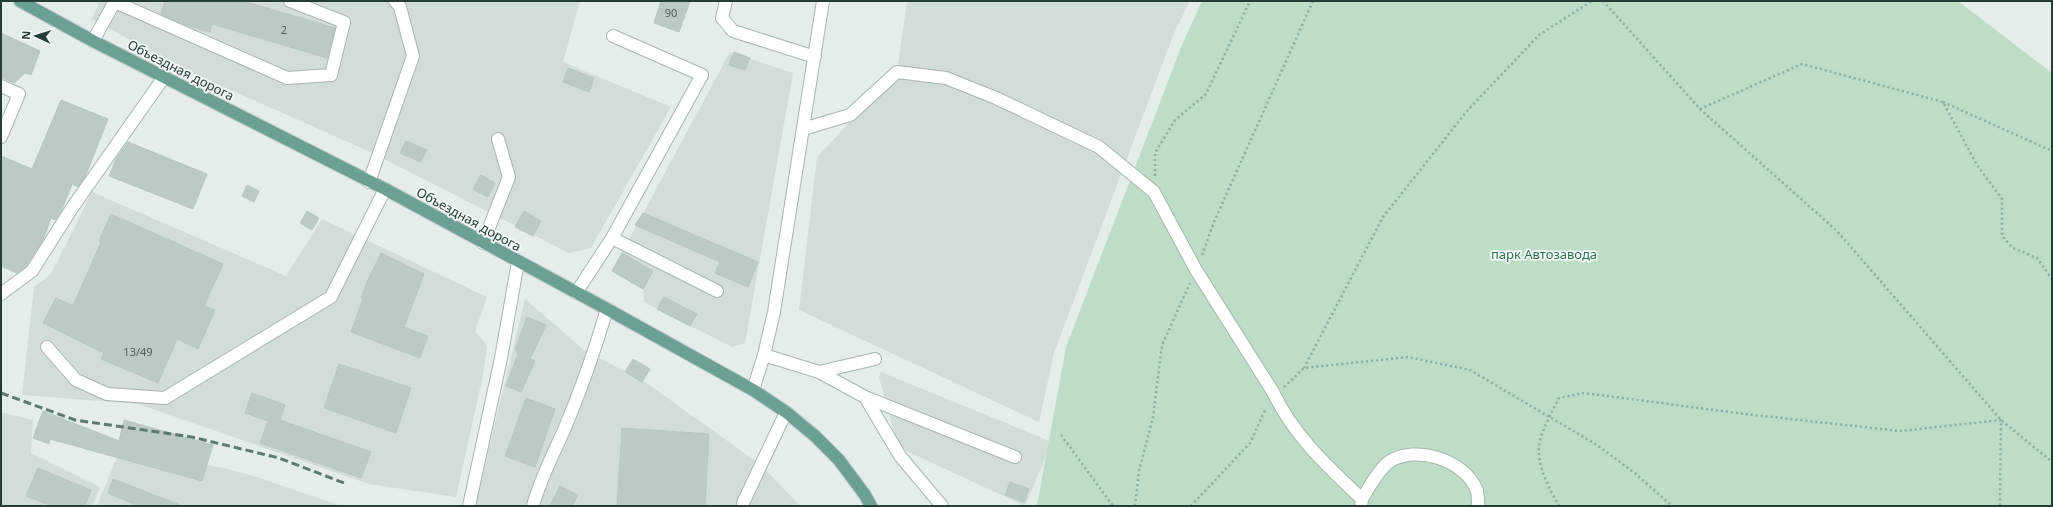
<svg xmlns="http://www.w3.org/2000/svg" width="2053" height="507" font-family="'Noto Sans',sans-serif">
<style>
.built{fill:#d2ddd8}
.green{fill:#bdddc7}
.building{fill:#bccac5;stroke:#b6c6c0}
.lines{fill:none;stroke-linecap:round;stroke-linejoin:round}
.minor-casing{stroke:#a7b5b0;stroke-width:14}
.major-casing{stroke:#c2c9c7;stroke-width:14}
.path{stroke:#85afa3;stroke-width:2.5;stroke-dasharray:2 3;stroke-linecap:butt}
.minor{stroke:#fff;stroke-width:12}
.major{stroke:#6aa194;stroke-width:12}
.rail{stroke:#5e7972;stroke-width:3;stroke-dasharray:8 4;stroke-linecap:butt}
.labels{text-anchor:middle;stroke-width:3.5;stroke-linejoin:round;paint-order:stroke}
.number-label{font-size:11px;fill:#4a615a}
.street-label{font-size:13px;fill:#243e37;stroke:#f4f9f7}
.park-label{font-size:13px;fill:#2f734b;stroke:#f4f9f7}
</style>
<rect width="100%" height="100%" fill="#e4ede9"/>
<path class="built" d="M93,1h487l-17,61 108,45 -80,141 -22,5 -201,-102 -180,-80 -97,-52 8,-14z
M907,1h283l-16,32 -120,320 -15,69 -240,-112 18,-153 80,-85z
M730,52l63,21 -48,270 -13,4 -88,-45 -1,-13 -31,-18z
M92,192l194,84 36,-57 165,78 -12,34 12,15 -4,29 -27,122 -87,-13 -231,-80 -116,-9 12,-108 17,-13z
M525,299l59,51 61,32 116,83 39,41h-325z
M881,372l171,70 -27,64 -127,-59 -19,-70z
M1,412l32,8 -2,33 69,34 -7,19h-92z
M122,444l125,30 95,32h-245z"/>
<path class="green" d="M1202,1h756l94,72v433h-1015l29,-159 116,-302z"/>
<path class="building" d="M165,1h78l92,27 -8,30 -115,-34 -2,8 -27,-8 -22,-10z
M661,1h29l-11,31 -25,-9z
M1,33l39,18 -9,24 -6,-2 -11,10 -13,-6z
M734,52l16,6 -5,12 -16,-5z
M568,68l26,10 -5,14 -26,-10z
M61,100l47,19 -23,58 -7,10 -6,-3 -11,28 -6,8 -4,-2 -8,22 -17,26 -9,7 -16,-7v-110l31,13z
M406,141l21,9 -6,12 -21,-9z
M128,142l79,32 -14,35 -84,-33 7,-17z
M481,175l14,8 -7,14 -15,-8z
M247,185l12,6 -5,11 -12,-6z
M307,211l12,7 -7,12 -12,-7z
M524,211l17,10 -8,15 -18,-9z
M643,213l115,49 -10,25 -33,-14 5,-11 -85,-37z
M111,214l112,50 -19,42 11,4 -17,39 -21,-10 -19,44 -57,-24 3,-6 -61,-30 13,-25 17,8 28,-64 -2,-1z
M381,253l43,21 -20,53 24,9 -8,22 -69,-26 12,-33 -2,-1 6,-16z
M622,253l31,18 -10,18 -31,-18z
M664,297l33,17 -7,12 -33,-17z
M527,317l19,8 -16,34 5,2 -14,31 -15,-6 12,-32 -3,-4z
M633,359l17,10 -8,13 -17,-10z
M339,364l72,24 -15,45 -72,-25z
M252,393l33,12 -5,15 91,32 -10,26 -101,-35 8,-22 -23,-8z
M526,398l29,11 -20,58 -30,-11z
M43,411l76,30 5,-21 89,25 -11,36 -152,-42 -1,5 -16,-6z
M622,428l87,6 -4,72h-88z
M38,468l53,22 -6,16h-33l-26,-10z
M113,479l67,26v1h-41l-31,-13z
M1010,482l19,7 -5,13 -19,-7z
M560,486l18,9 -6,11h-22z"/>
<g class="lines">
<defs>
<path id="minor" d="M726,1l-4,17 11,13 82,26
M115,2l172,76 44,-3 13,-53 -54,-21
M93,41l22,-40
M1,86l18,8 -18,43
M803,129l47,-14 47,-43 49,6 50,20 103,49 55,45 42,78 77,122c20,43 55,75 89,107
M369,182l44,-126 -13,-49 -5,-6
M612,238l105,53
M483,243l26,-66 -11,-38
M576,293l36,-55 90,-163 -89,-39
M1,294l31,-23 40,-63 92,-131
M47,347l29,33 31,14 58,4 166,-101 54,-108
M764,355l55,17 46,25 150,60
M819,372l56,-13
M753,390l11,-35 10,-43 49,-311
M865,397l35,59 42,50
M469,506l32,-148 17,-96
M533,506c7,-27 20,-51 31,-76 17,-40 31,-80 43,-121
M743,506v-3l43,-91
M1361,506l1,-7c6,-10 17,-30 27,-37 26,-18 77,-2 88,29 1,4 1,10 1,15"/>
<path id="major" d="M20,1l73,40 292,148 222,120 146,81 33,22 29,24 24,24 26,35 6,11"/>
</defs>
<use href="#minor" class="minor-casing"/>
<use href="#major" class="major-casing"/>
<path class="path" d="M1603,1l97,108 137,122 164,189 51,42
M1943,102l109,49
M1700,109l102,-45 141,38 34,63 25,34v37l11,12 24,10 15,21
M1155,176v-23l20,-33 31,-26 44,-93
M1202,255l12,-33 99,-221
M1304,368l79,-151 84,-106 72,-76 53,-34
M1284,387l20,-19 104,-11 62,13 127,75 39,29 36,32
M1061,435l52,71
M1135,506l4,-35 14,-54 9,-72 28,-62
M1191,506l59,-63 16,-35
M1559,506c-9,-16 -22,-40 -20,-59 0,-12 14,-37 20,-49l25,-5 161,21 155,17 101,-11 -1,86"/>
<use href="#minor" class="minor"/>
<use href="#major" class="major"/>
<path class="rail" d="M1,393l74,27 117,17 87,21 65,25"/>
</g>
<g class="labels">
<g class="number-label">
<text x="671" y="17">90</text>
<text x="284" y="34">2</text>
<text x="138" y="356">13/49</text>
</g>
<g class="street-label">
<text transform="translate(181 70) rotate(27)" y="5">Объездная дорога</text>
<text transform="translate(469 219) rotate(29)" y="5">Объездная дорога</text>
</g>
<g class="park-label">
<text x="1544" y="259">парк Автозавода</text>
</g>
</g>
<rect width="2053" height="507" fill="none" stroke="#243e37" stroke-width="4"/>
<g transform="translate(36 36) rotate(274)" stroke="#f4f9f7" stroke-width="3" paint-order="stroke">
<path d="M0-3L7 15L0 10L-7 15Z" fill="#243e37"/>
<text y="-6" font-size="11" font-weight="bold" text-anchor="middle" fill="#243e37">N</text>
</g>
</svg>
